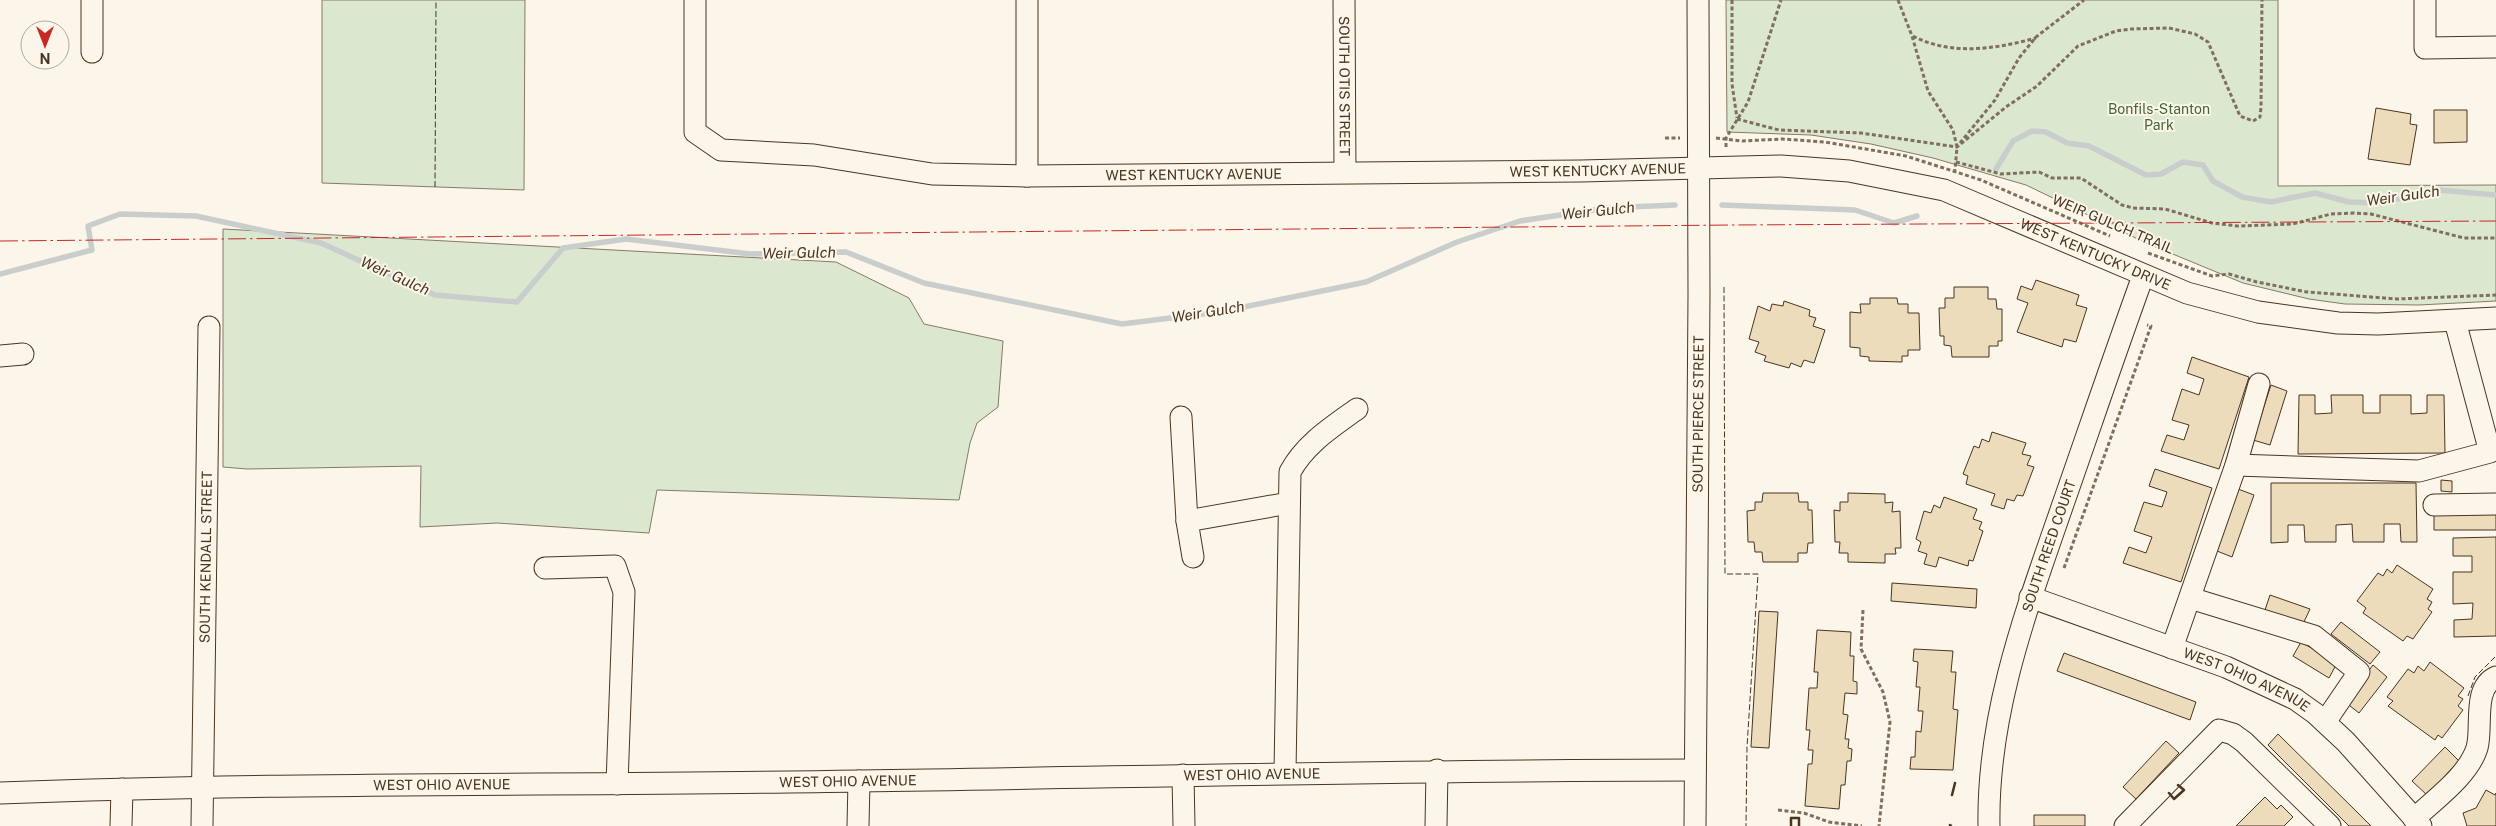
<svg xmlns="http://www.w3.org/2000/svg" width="2496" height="826" font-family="'Public Sans',sans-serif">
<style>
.green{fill:#dce7d0;stroke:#887966}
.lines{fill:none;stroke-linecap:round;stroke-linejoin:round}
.stream{stroke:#c9cecd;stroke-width:5.5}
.building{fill:#ecdcbc;stroke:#4a3520}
.minor-casing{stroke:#4a3520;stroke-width:23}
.path{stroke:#7f6f5c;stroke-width:3;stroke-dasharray:4 2.5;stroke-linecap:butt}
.minor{stroke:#fbf6e9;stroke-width:21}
.fence{stroke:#4a3520;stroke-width:1;stroke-dasharray:6 2.5;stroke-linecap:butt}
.wall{stroke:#4a3520;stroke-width:2.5}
.power{stroke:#c62828;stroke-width:1;stroke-dasharray:18 4 2.5 4;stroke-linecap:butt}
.labels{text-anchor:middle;stroke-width:4;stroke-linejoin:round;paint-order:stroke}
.street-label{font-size:14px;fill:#4a3520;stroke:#fbf6e9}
.park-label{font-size:14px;fill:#436837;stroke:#fbf6e9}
.water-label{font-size:15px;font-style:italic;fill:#4a3520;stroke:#fbf6e9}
</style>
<rect width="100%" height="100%" fill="#fbf6e9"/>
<path class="green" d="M322,0h203l-1,190 -202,-7z
M1726,0h552v186l218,-1v116l-77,4 -74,-1 -36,-5 -66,-16 -97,-40 -120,-58 -93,-27 -62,-14 -60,-9 -84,-3z
M223,229l613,33 73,36 15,26 79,17 -5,66 -21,16 -7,20 -11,57 -302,-10 -8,43 -152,-10 -77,4 1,-61 -174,3 -24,-2z"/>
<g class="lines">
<path class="stream" d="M1996,169l17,-28 19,-10 14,1 21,11 22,3 57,29 15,-1 22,-12 20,3 10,16 29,16 29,5 44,-9 34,9 29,1 61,-13 57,5
M1722,205l133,5 39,13 23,-7
M0,274l92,-24 -4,-24 32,-12 76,2 125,27 114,52 82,7 46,-54 63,-9 124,15 96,-2 78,31 198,41 97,-12 147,-30 91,-40 63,-21 87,-13 68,-3"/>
</g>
<path class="building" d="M2376,108l35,6 -1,10 7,1 -7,40 -42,-6z
M2434,110h33v32l-33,1z
M2036,280l43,15 -3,10 11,3 -11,34 -12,-3 -2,8 -45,-15 11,-29 -11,-4 4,-13 11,4z
M1954,287h34v12h8l1,10h5v32h-4v5h-9v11h-37l-1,-11 -7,-1v-9h-4l-1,-28h6v-10h9z
M1870,298h27l1,6h10v9h11l1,37h-12v6h-6v6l-33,-1v-4l-9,-1v-8l-10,-1v-35l11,1 -1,-9h10z
M1784,301l26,9 -1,6 7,2 -3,8 12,4 -11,33 -10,-3 -3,7 -10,-4 -2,5 -25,-7 2,-5 -11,-4 4,-10 -10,-3 9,-33 12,5 2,-7 11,2z
M2192,357l57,20 -30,92 -58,-18 6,-16 17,5 5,-15 -17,-5 10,-31 17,6 5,-16 -17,-6z
M2271,385l16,6 -17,54 -17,-5z
M2299,395h16v19l17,-1 -1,-18h32v18h17v-18h31v19l16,-1v-18h17l1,58 -147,1z
M1992,432l34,11 -4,11 9,2 -4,9 7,2 -11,29 -6,-1 -3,6 -7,-2 -3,10 -13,-4 4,-11 -29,-10 2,-8 -5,-2 11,-28 5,2 3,-9 7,3z
M2155,469l57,19 -31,94 -58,-19 6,-16 17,6 6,-16 -18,-6 10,-29 18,5 5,-15 -18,-6z
M2441,480l11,1v11l-11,-1z
M2271,483h145l1,59h-16l-1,-18h-16v18h-31l-1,-18 -16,1v17h-31l-1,-17h-16v17l-17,1z
M2238,489l16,6 -22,62 -15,-6z
M1763,493h35l1,9h9v8h4l1,33h-5l-1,10h-9v9h-35l-1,-10h-7l-1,-10h-6l-1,-31 8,-1v-8h7z
M1848,493l37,1v9l8,-1 -1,10 8,-1 1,37h-6l1,6h-11v9l-37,-1v-9h-9l1,-11h-5l-1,-32 6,1v-9h8z
M1944,497l33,12 -4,10 9,3 -3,7 4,2 -10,30 -4,-1 -1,6 -29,-9 -3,10 -12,-3 3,-10 -9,-3 3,-9 -5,-3 8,-28 7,2 3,-8 6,3z
M2434,513h62v17h-62z
M2496,537v99l-42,1v-17l18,-1 1,-16 -20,1v-32h19v-16h-19v-18z
M2397,565l36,24 -6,10 5,3 -4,7 4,3 -19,27 -6,-3 -4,5 -40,-28 3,-5 -9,-7 21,-28 5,3 4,-7 5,4z
M1892,583l85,6 -1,19 -85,-7z
M2270,595l40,14 -7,15 -38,-14z
M1759,611l19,1 -9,136 -18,-1z
M2341,622l39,30 -10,12 -39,-30z
M1817,630l34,2 -1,24h4l-1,25 4,1v12l-12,-1 -2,21 5,1 -3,24h4l-1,9 4,1 -1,12h-4l-2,24h-4l-2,24 -34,-3 3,-42h4l1,-14h-5l2,-20h-4l3,-42h8l1,-16h-4z
M2301,642l36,21 -8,15 -36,-22z
M1914,649l39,2 -2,21h5l-3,37 5,1 -5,60 -43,-1 1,-12h4l1,-26 5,1 2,-21h-5l2,-24h-4l2,-25 -5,-1z
M2064,653l132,49 -6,18 -133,-49z
M2430,662l34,26 -6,8 5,3 -5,7 5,4 -21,28 -4,-3 -3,5 -47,-34 5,-5 -6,-4 21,-28 6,4 4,-7 6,5z
M2373,665l14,12 -28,36 -14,-11z
M2278,734l79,78 14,14h-22l-81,-81z
M2166,741l13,12 -43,46 -13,-12z
M2445,747l14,14 -32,34 -15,-14z
M2486,790l9,5 1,-2v33h-29l-4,-13 13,-5z
M2265,797l12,12 4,-4 12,12 -9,9h-48z
M2034,815h51v11h-51z"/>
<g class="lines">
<defs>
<g id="minor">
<path id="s1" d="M695,0v132l26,18 93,5 118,19 95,2 554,-5 200,-5 68,5 95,19 243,103 71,19 80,11 40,1 118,-6"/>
<path d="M1027,0v176"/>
<path id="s2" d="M1344,0l1,172"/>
<path d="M2425,0v48l71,-1"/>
<path d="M92,52v-52"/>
<path d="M0,356l23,-2"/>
<path d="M2259,384l-23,81 183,6 71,-19 -35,-131"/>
<path d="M1181,417l6,104"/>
<path d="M2434,505l62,-1"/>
<path d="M1193,557l-6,-36 102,-18"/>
<path d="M545,568l70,-2 9,26 -7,192"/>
<path id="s3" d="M2030,597l196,70 69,32 21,15 30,28 75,84"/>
<path d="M2190,598l124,38 45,36 -34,50"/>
<path d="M2172,648l64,-183"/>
<path d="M1285,773l5,-301c15,-28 42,-45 67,-63"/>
<path d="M1183,775l1,51"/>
<path id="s4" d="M0,793c287,-11 573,-7 860,-12 279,-4 557,-11 835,-11"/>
<path d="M2414,819c21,-20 54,-43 63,-71 6,-21 -5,-60 19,-71"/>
<path d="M121,826l1,-37"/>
<path id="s5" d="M202,826l7,-499"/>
<path d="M858,826l1,-45"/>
<path d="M1436,826l1,-56"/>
<path id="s6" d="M1695,826l4,-531 -1,-295"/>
<path id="s7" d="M1989,826c-2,-112 37,-215 73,-319 27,-77 53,-154 81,-231"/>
<path d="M2125,826l94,-96 14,4 11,8 86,84"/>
</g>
</defs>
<use href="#minor" class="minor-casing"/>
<path class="path" d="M1732,0v84l5,34
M1898,0l14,36 16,55 25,39 4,17 -2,23
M1913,36c38,20 83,13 123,2
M1737,119l42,11 82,3 96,14 49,-40 31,-21 41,-40 38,-15 15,-2 38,-1 26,6 13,8 32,74 13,5 7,-4 1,-10 1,-107
M1665,138h15
M1716,138l26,3 40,-2 43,3 81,14 75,24 129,56
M1960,143l35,-43 24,-42 17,-21 48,-37
M1726,147v-9l22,-36 33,-102
M1956,162l45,12 38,-2 13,6h29l41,27 11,3 32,1 47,14 26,3 55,-2 38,-10 23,-1 17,1 93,24h32
M2148,253l64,23 17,-2 28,8 50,10 90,7 99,-4
M2064,568l87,-242 -4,-1
M1863,610l-2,39 22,43 7,30 -11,104
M1778,810l26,3 25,9 33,4"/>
<use href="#minor" class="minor"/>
<path class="fence" d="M435,187l1,-187
M1724,287l1,287h33l-11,173 -1,79
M2468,696l7,-19 21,-21"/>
<path class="wall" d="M2169,793l5,6 10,-9 -6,-5
M1952,795l3,-12
M1950,825l1,1
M1791,826v-8h8v8"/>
<path class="power" d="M0,241l1732,-16 764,-4"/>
</g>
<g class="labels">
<g class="street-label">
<text dy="5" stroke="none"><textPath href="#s2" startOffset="86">SOUTH OTIS STREET</textPath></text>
<text dy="5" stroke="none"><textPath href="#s1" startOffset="1042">WEST KENTUCKY AVENUE</textPath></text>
<text dy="5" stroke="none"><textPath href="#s1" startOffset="638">WEST KENTUCKY AVENUE</textPath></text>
<text transform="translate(2113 224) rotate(23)" y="5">WEIR GULCH TRAIL</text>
<text dy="5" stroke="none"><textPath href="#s1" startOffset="1555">WEST KENTUCKY DRIVE</textPath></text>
<text dy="5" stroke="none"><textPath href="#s6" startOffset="412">SOUTH PIERCE STREET</textPath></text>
<text dy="5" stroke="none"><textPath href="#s7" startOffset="288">SOUTH REED COURT</textPath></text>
<text dy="5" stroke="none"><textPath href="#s5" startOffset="269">SOUTH KENDALL STREET</textPath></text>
<text dy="5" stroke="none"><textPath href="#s3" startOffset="232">WEST OHIO AVENUE</textPath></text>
<text dy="5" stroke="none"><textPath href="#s4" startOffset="1252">WEST OHIO AVENUE</textPath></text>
<text dy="5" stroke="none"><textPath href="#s4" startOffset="848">WEST OHIO AVENUE</textPath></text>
<text dy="5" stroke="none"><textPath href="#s4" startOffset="442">WEST OHIO AVENUE</textPath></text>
</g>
<g class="park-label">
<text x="2159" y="114">Bonfils-Stanton<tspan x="2159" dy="16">Park</tspan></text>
</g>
<g class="water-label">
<text transform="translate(2403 196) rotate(-8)" y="5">Weir Gulch</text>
<text transform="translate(1598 211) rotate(-6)" y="5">Weir Gulch</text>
<text transform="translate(799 253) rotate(-1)" y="5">Weir Gulch</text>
<text transform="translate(395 276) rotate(24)" y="5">Weir Gulch</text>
<text transform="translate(1208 312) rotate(-9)" y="5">Weir Gulch</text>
</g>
</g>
<g transform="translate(45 45) rotate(180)"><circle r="24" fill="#fbf6e9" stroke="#b4a999"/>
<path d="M0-4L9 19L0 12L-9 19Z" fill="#c62828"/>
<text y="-8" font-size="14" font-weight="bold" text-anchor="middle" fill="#4a3520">N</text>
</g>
</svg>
